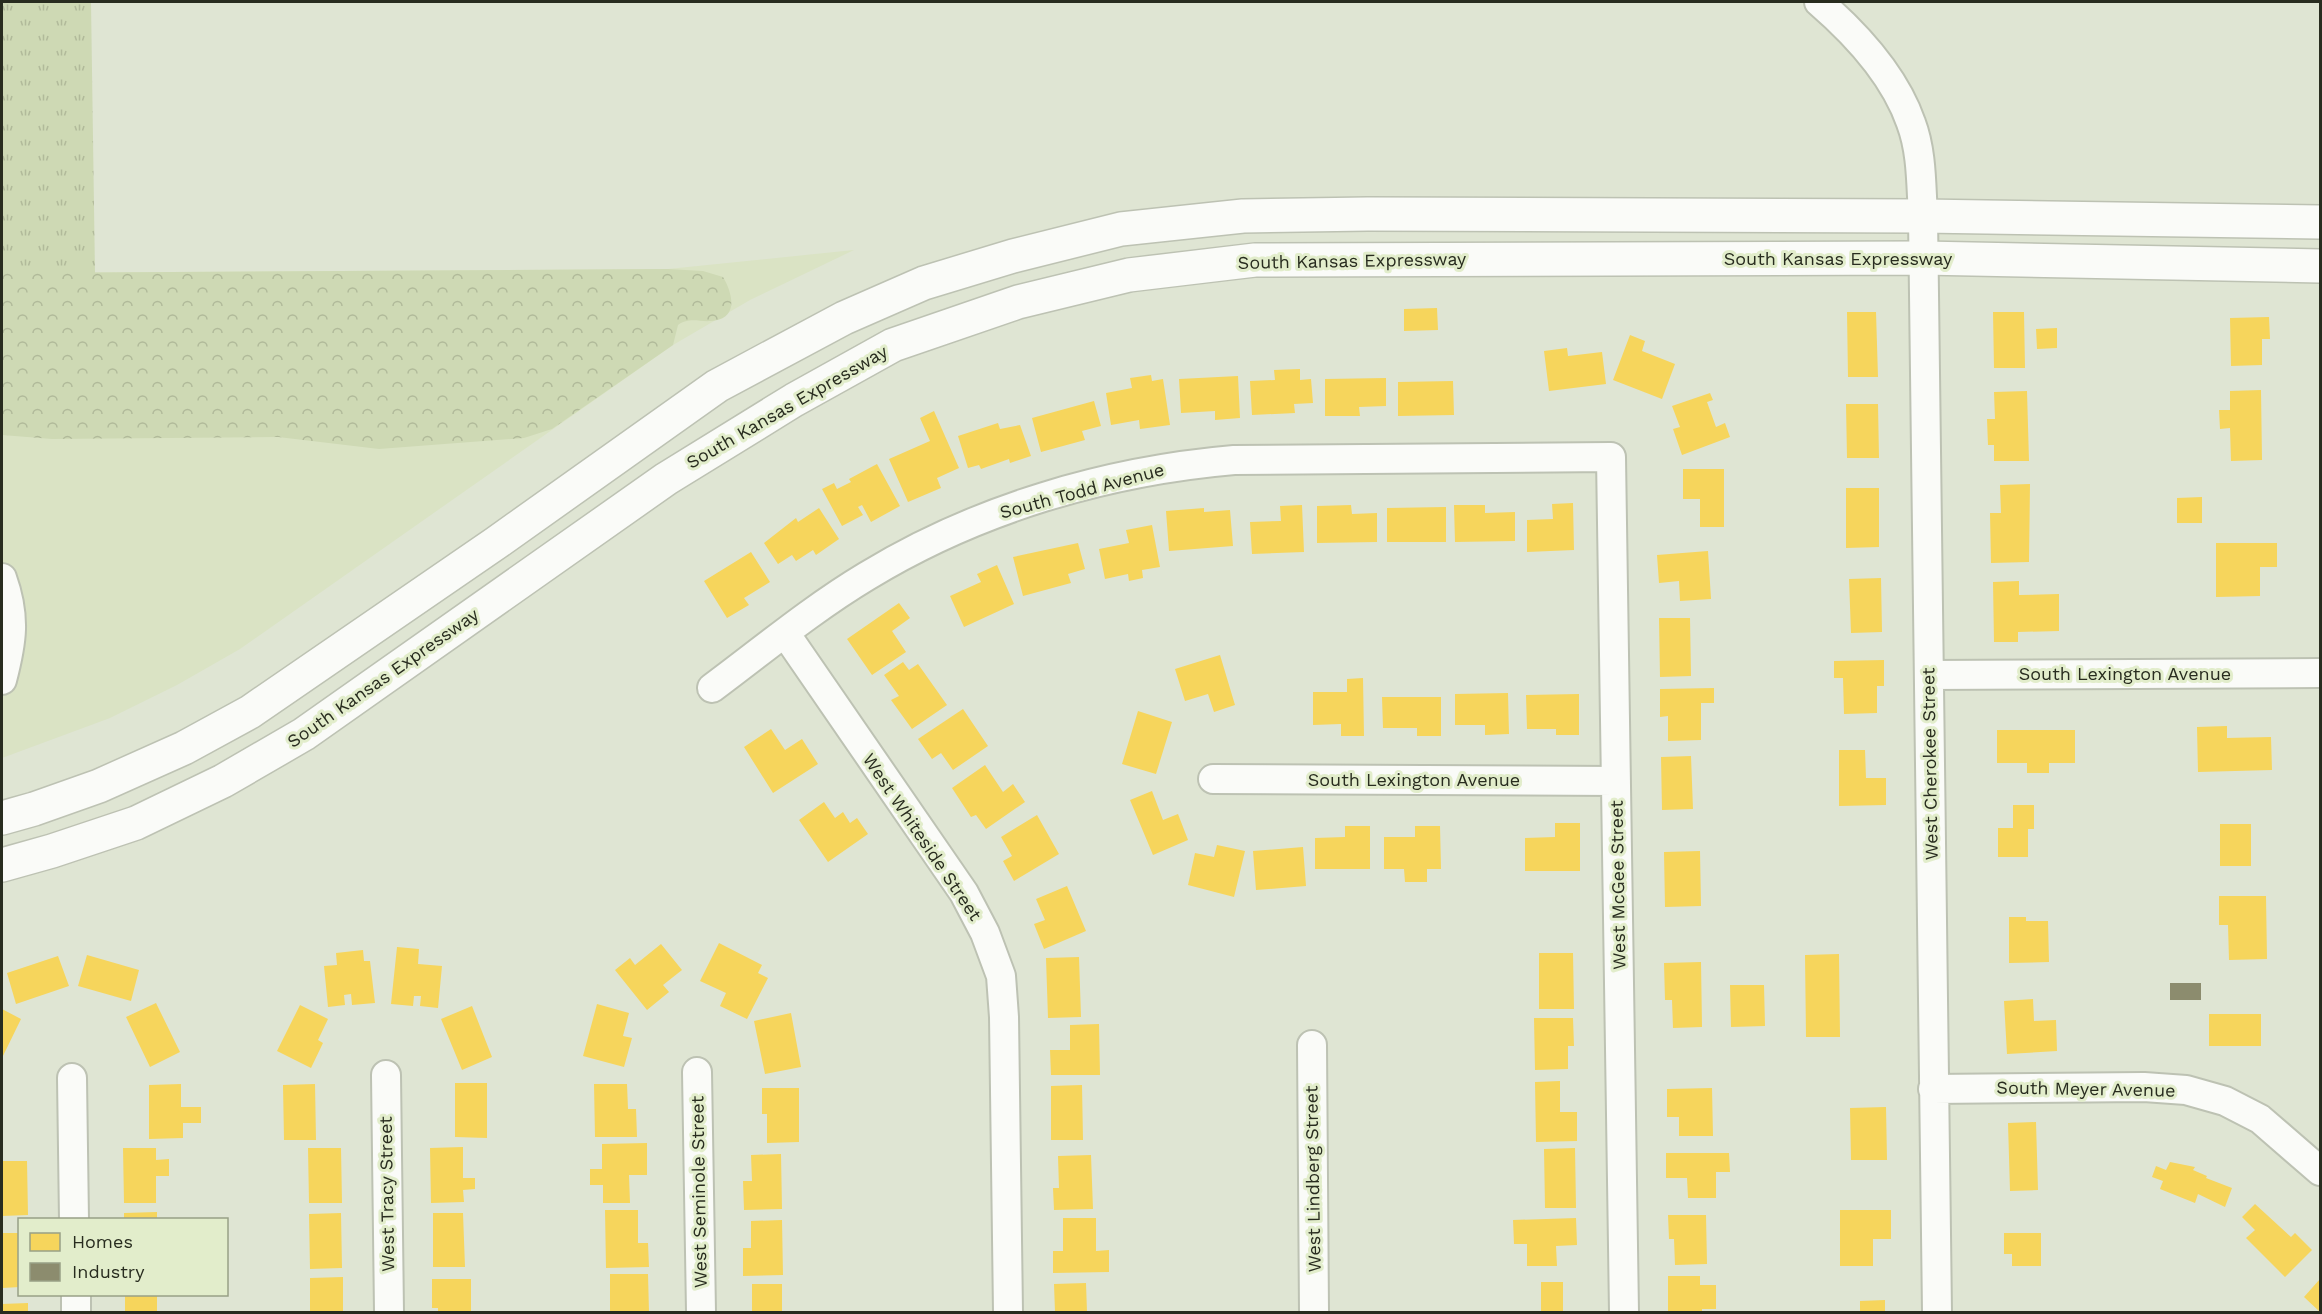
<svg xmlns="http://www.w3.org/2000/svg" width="2322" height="1314" font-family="'Work Sans',sans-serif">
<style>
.built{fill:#dae3c4}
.forest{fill:url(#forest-crowns)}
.park{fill:url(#park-tufts)}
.homes{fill:#f6d55c}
.industry{fill:#8c8c6e}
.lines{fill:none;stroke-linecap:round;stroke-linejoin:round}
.minor-casing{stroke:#bdc2b3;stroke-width:32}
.major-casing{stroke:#bdc2b3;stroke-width:36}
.minor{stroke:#fafbf8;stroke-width:28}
.major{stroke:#fafbf8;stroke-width:33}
.labels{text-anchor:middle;stroke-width:6;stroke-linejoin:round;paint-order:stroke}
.street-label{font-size:18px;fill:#282c1f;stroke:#e2edcb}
</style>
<defs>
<pattern id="forest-crowns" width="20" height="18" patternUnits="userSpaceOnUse" patternTransform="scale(1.5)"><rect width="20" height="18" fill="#ced9b4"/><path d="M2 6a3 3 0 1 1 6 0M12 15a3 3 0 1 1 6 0" fill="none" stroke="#b1ba9a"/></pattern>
<pattern id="park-tufts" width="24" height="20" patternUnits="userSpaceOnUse" patternTransform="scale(1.5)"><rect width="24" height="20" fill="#ced9b4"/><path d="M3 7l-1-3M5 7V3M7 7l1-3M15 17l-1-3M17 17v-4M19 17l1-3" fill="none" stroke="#b1ba9a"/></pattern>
</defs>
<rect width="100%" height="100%" fill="#dfe5d3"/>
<path class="built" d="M854,250l-104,50 -77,45 -433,304 -63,36 -67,33 -108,40v-485l666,-4z"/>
<path class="forest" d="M668,269l35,2 20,6c10,17 16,42 -12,44 -13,1 -21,-4 -33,4l-5,20 -121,84 -28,9 -145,11 -101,-12 -226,2 -50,-4v-162z"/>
<path class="park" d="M2,2h89l4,271h-93z"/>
<path class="homes" d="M1437,308l1,22 -34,1v-22z
M1847,312h29l2,65h-30z
M1993,312h31l1,56h-31z
M2269,317l1,22h-8v26l-31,1 -1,-48z
M2057,328v20l-20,1 -1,-20z
M1630,335l15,6 -3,10 33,13 -13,35 -49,-19z
M1567,348l1,8 34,-4 4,32 -57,7 -5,-40z
M1300,369v11l11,-1 2,24 -19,1 1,9 -43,2 -2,-34 25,-1 -1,-10z
M1151,375l1,6 11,-2 7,46 -30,4 -1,-9 -28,5 -5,-32 26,-5 -2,-10z
M1238,376l2,42 -25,2v-9l-34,2 -2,-34z
M1386,378v28l-27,1 1,9h-35v-37z
M1453,381l1,34 -56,1v-34z
M2261,390l1,70 -31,1 -1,-33 -10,1 -1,-19h11v-19z
M2027,391l2,70h-35v-16h-6l-1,-26h8l-1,-27z
M1710,393l3,7 -6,2 9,25 9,-4 5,14 -48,18 -9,-26 7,-2 -8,-21z
M1094,401l7,25 -19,5 3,9 -44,12 -9,-34z
M1846,404h32l1,54h-32z
M934,411l25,57 -22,10 4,10 -33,14 -19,-43 41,-18 -10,-23z
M998,423l2,6 20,-4 11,31 -21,7 -1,-4 -28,10 -2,-4 -11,3 -10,-32z
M877,464l23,42 -29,16 -9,-17 -4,2 5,8 -21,11 -20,-37 12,-6 3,6 14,-7 -2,-3z
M1683,469h41v58h-24v-28h-17z
M2030,484l-1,78 -38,1 -1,-50h11l-1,-28z
M1846,488h33v59l-33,1z
M2202,497v26h-25v-25z
M1573,503l1,47 -47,2v-32l26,-1 -1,-15z
M1302,505l2,47 -52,2 -2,-32 31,-1 -1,-15z
M1351,505l1,9 25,-1v29l-60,1v-37z
M1454,505h31v8l30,-1v29l-60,1z
M1446,507v35h-59v-34z
M819,508l20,31 -23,16 -3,-5 -17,11 -4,-6 -14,9 -14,-21 32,-25 2,4z
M1204,508v4l26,-2 3,36 -64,5 -3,-40z
M1152,525l8,42 -18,3 1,8 -14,3 -1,-7 -23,5 -6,-30 30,-6 -3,-13z
M1078,543l7,26 -17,5 3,9 -48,13 -10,-39z
M2216,543h61v24h-17v29l-44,1z
M1708,551l3,48 -31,2 -1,-20 -20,2 -2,-28z
M751,552l19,30 -26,16 5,7 -22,13 -23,-37z
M997,565l17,39 -50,23 -14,-31 31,-14 -4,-8z
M1881,578l1,54 -31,1 -2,-54z
M2019,581v14l40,-1v37l-41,1v10h-24l-1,-60z
M899,603l11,15 -18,13 14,21 -34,23 -25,-36z
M1659,618h31l1,58 -31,1z
M1220,655l15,50 -21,7 -6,-18 -23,7 -10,-32z
M1884,660v26h-7v27l-33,1 -1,-36h-9v-17z
M903,662l6,8 9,-6 29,41 -35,24 -21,-29 8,-4 -15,-21z
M1363,678l1,58h-23v-12l-28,1v-33h34v-13z
M1714,688v15h-13v37l-33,1v-25l-8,1v-28z
M1508,693l1,41 -24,1v-10h-30v-31z
M1579,694v41h-23v-6h-29l-1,-34z
M1382,697h59v39h-24v-8h-34z
M963,709l25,37 -35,24 -12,-17 -9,6 -14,-20z
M1138,711l34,11 -16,52 -34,-10z
M2227,726v12l44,-1 1,33 -74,2 -1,-45z
M771,729l14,21 17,-11 16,25 -45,29 -29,-46z
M1997,730h78v33h-26v10h-22v-10h-30z
M1839,750h26l1,28h20v27l-47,1z
M1691,756l2,53 -31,1 -1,-53z
M985,765l18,27 10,-8 12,18 -39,27 -10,-14 -5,2 -19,-29z
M1152,791l11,29 15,-6 10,26 -35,15 -23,-55z
M824,802l11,16 8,-6 7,11 7,-5 11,16 -40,28 -29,-42z
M2013,805h21v24h-6v28h-30v-29h15z
M1037,815l22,39 -45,27 -11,-20 9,-5 -11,-19z
M1555,823h25v48h-55v-33l30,-1z
M2220,824h31v42h-31z
M1345,826h25v43h-55v-31l30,-1z
M1415,826h25l1,43h-14v13h-22l-1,-13h-20v-32h31z
M1217,845l28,6 -11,46 -46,-12 7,-32 19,4z
M1303,847l3,39 -50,4 -3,-39z
M1700,851l1,55 -36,1 -1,-55z
M1067,886l19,45 -42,18 -10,-25 11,-4 -9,-21z
M2219,896h47l1,63 -38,1 -1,-35h-9z
M2009,917h17v4h22l1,41 -40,1z
M719,943l43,22 -4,8 10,5 -21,41 -27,-13 6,-13 -26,-12z
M661,944l21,26 -19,15 6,7 -22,18 -32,-40 15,-12 5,7z
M397,947l22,2 -1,15 24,2 -4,42 -18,-2 1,-10h-7l-1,10 -22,-2z
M363,950l1,11h6l5,42 -23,2 -1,-11 -7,1 1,10 -17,2 -4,-41 13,-1 -1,-12z
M1539,953h34l1,56h-35z
M1839,954l1,83h-34l-1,-82z
M87,955l52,15 -8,31 -53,-15z
M58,956l11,30 -53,18 -9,-31z
M1079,957l2,60 -33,1 -2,-60z
M1701,962l1,65 -29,1 -1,-28h-7l-1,-37z
M1730,985h34l1,41 -34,1z
M2033,999l1,22 22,-1 1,31 -50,3 -3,-53z
M156,1003l24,49 -30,15 -24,-50z
M597,1004l32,9 -6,23 9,2 -8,29 -41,-11z
M300,1005l28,14 -10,21 5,3 -12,25 -34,-17z
M472,1006l20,51 -30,13 -21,-51z
M2,1009l19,10 -19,39z
M791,1013l10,54 -36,7 -11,-53z
M2209,1014h52v32h-52z
M1534,1018h39l1,28h-6v23l-33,1z
M1099,1024l1,51h-49l-1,-25h20v-25z
M1560,1081v31h17v29l-41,1 -1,-60z
M455,1083h32v55l-32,-1z
M181,1084v23h20v16h-18v15l-34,1v-54z
M315,1084l1,56h-32l-1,-55z
M594,1084h33l1,25h8l1,28h-42z
M1082,1085l1,55h-32v-54z
M762,1088h37v54l-32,1v-29h-5z
M1712,1088l1,48h-34v-19h-12v-28z
M1886,1107l1,53h-36l-1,-52z
M2036,1122l2,68 -28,1 -2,-68z
M647,1143v32h-18l1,28h-27v-18h-13v-16h12v-25z
M463,1147v31h12v11l-12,1 1,12 -33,1 -1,-55z
M123,1148h33v12l13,-1v17h-13v27h-32z
M308,1148h33l1,55h-33z
M1575,1148l1,60h-31l-1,-59z
M1666,1153h63l1,19h-14v26h-28l-1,-20h-21z
M781,1154l1,55 -38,1 -1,-29h9l-1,-26z
M1091,1155l2,54 -39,1 -1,-22h6l-1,-32z
M2,1161h25l1,54 -26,1z
M2170,1162l25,5 -2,3 14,6 -1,2 26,10 -7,19 -27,-13 -3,9 -35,-14 3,-8 -11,-4 4,-11 10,4z
M2255,1204l36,33 4,-4 17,17 -27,27 -39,-39 9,-8 -13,-13z
M605,1210h33v33h10l1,24 -43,1z
M1840,1210h51v29h-18v27h-33z
M157,1212v8h-33v-7z
M341,1213l1,55 -32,1 -1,-55z
M433,1213h30l2,54h-32z
M1668,1215h38l1,49 -32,1 -1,-26h-5z
M1063,1218h33v33l13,-1v22l-56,1v-22h10z
M1576,1218l1,27 -21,1 1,20h-30v-22h-13l-1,-24z
M782,1220l1,55 -40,1v-28h8v-27z
M2,1233h18v54l-18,1z
M2004,1233h37v33h-29v-12h-8z
M610,1274h38l1,38h-39z
M1668,1276h32v9h16v24h-14v3h-34z
M343,1277v35h-33v-34z
M432,1279h39v33h-33v-4h-6z
M2320,1279v33l-16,-15z
M1541,1282h22v30h-22z
M1086,1283l1,29h-32l-1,-28z
M752,1284h30v28h-30z
M125,1294h32v18h-32z
M1885,1300v12h-25v-11z
M28,1303v9h-26v-8z"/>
<path class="industry" d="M2170,983h31v17h-31z"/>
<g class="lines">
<defs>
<path id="minor" d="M1819,2c37,32 76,75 92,121 11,29 10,62 12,93l14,1096
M2,578c14,39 10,64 0,102
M785,633l179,260 21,40 16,43 3,41 4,295
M1929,675l391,-2
M712,688c51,-38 100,-79 155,-112 110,-67 239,-105 367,-116l377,-3 13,855
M1213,779l403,2
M1312,1045l2,267
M697,1072l4,240
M386,1075l3,237
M72,1078l2,142
M1933,1089l211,-2 42,3 39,11 35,18 60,52
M76,1294v18"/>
<path id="major" d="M2,818l32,-9 65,-23 85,-38 66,-36 246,-169 221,-157 127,-68 80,-35 89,-27 108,-27 122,-13 125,-2 555,2 397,6
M2,865l50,-14 84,-28 87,-42 81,-47 362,-255 128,-79 99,-55 125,-43 111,-27 126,-15 668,-2 397,8"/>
</defs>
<use href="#minor" class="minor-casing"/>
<use href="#major" class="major-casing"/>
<use href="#minor" class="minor"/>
<use href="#major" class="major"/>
</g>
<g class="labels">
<g class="street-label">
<text x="1838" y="265">South Kansas Expressway</text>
<text transform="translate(1352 261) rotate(-1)" y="6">South Kansas Expressway</text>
<text transform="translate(787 407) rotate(-30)" y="6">South Kansas Expressway</text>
<text transform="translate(1082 491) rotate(-15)" y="6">South Todd Avenue</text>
<text x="2125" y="680">South Lexington Avenue</text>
<text transform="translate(383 678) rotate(-35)" y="6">South Kansas Expressway</text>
<text transform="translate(1930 764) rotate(-91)" y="6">West Cherokee Street</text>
<text x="1414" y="786">South Lexington Avenue</text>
<text transform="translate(922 837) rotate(56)" y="6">West Whiteside Street</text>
<text transform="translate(1618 885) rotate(-91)" y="6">West McGee Street</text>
<text transform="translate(2086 1089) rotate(1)" y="6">South Meyer Avenue</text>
<text transform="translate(1313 1179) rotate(-91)" y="6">West Lindberg Street</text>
<text transform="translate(699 1192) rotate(-91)" y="6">West Seminole Street</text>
<text transform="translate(387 1194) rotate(-91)" y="6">West Tracy Street</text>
</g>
</g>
<rect width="2322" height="1314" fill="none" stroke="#282c1f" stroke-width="6"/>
<rect x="18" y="1218" width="210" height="78" fill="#e2edcb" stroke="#98a086" stroke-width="1.5"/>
<rect x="30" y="1233" width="30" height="18" fill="#f6d55c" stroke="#98a086" stroke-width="1.5"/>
<text x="72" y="1248" font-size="18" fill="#282c1f">Homes</text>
<rect x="30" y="1263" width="30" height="18" fill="#8c8c6e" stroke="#98a086" stroke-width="1.5"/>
<text x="72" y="1278" font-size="18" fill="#282c1f">Industry</text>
</svg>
